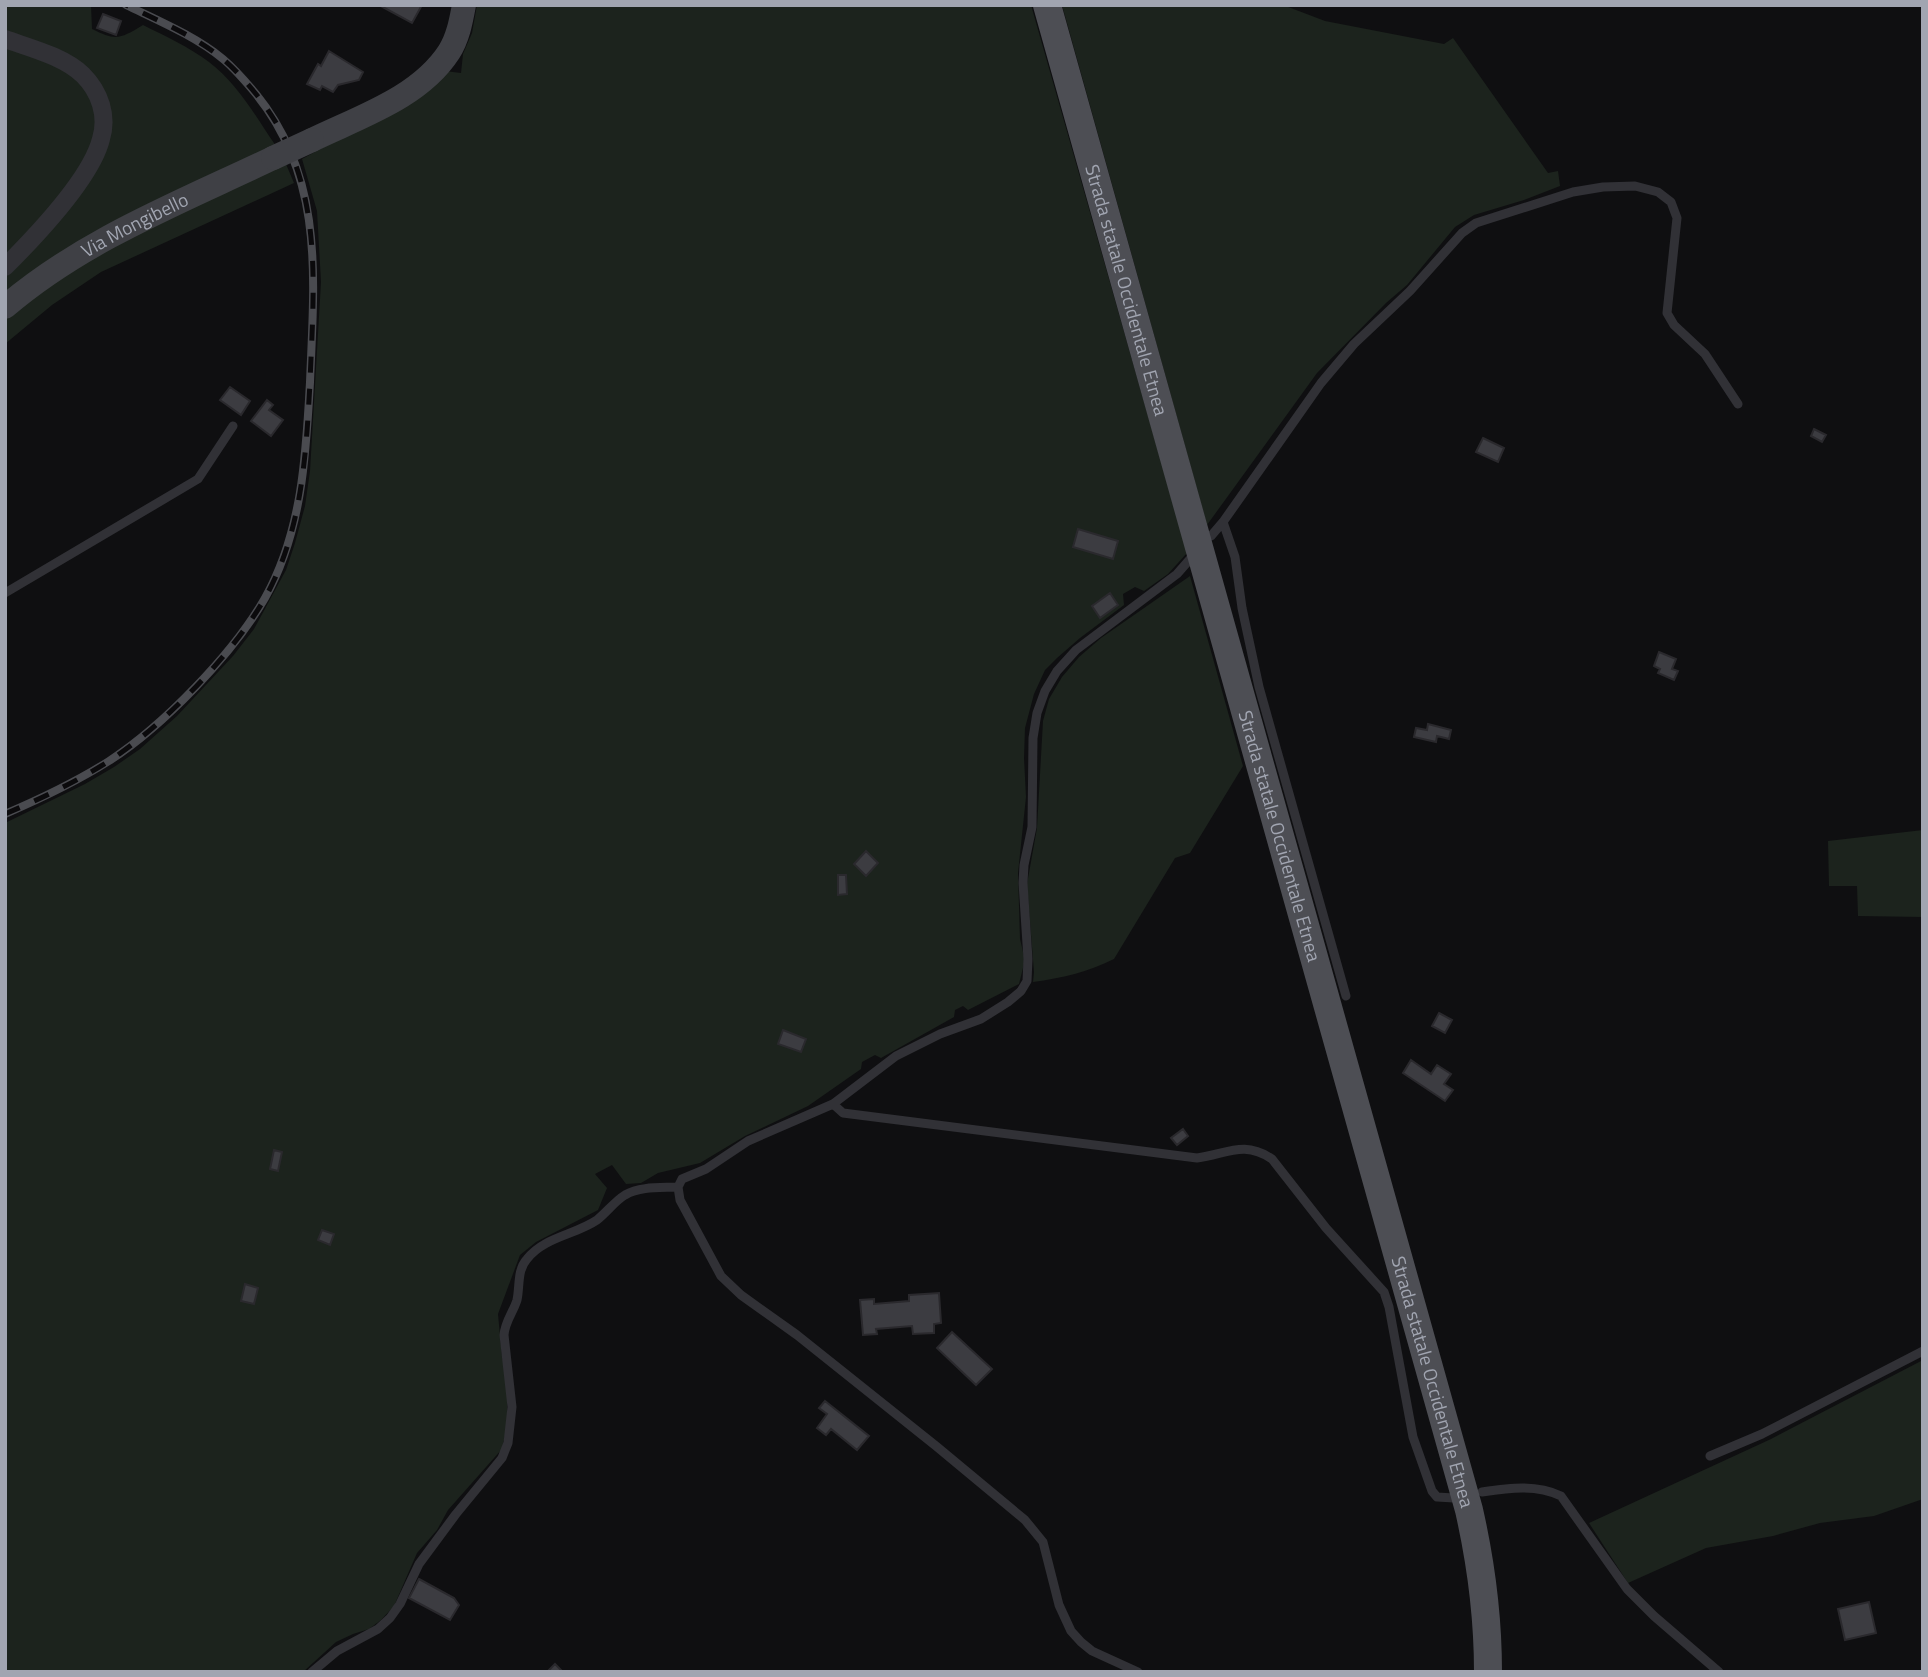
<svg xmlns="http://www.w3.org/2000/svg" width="1928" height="1677" font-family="'Titillium Web',sans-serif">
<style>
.green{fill:#1c231d}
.building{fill:#3c3c41;stroke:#2a292d;stroke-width:2}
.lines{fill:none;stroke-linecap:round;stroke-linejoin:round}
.lane{stroke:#313136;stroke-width:9}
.street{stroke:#313136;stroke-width:18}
.secondary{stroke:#3f4045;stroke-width:24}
.primary{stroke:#4d4e54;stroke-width:28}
.rail-casing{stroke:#4a4b50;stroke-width:8}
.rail{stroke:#0b0a0c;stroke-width:5;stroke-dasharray:16;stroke-linecap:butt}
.secondary-bridge{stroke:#3f4045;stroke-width:24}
.labels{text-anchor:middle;stroke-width:5;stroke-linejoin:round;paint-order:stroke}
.street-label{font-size:19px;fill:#a1a5b1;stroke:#0b0a0c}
</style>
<rect width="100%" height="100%" fill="#0f0f11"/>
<path class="green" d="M5,5h86l1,24c24,12 28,10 51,-4 22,11 46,22 66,37 29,22 47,55 67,84l-271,148v-20l99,-120 -5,-67 -94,-54z
M477,5h554l156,548 -19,21 -24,17 -9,-4 -12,7 1,11 -44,33 -23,20 -12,12 -11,24 -9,34 -1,30 2,39 -8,76 2,66 5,21 -6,24 -51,26 -5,-4 -8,4 -1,7 -73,41 -6,-3 -13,7 -1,7 -53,37 -63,30 -45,27 -42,10 -17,10 -15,1 -14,-19 -17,9 12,14 -9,22 -62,32 -16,13 -22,59 4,43 5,17v52l-5,23 -54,61 -11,20 -20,23 -23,53 -13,14 -12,9 -16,5 -17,8 -33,30h-298v-849l80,-39 29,-17 26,-18 37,-33 56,-60 21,-27 32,-59 9,-27 10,-37 5,-35 11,-189 -4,-71 -15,-52 101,-55 42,-33 16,2 2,-19 9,-21z
M1062,5h221l42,16 119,23 9,-6 95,135 10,-2 2,15 -36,14 -50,15 -19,12 -48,58 -21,18 -69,70 -110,152z
M5,44l48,17 27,18 15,21 3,21 -4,28 -18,29 -71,79z
M286,164l8,19 -193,89 -49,33 -47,39v-28l80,-58z
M1190,576l53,190 -53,87 -15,5 -61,101c-26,13 -52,19 -81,23l1,-10 -7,-88 10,-56 6,-107 6,-22 13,-22 17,-20 22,-19z
M1923,830v87l-65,-1 -1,-30h-28l-1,-45z
M1923,1360v139l-49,17 -54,7 -47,13 -67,12 -78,35 -39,-60 182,-84z"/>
<path class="building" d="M379,5h43l-10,18z
M103,14l18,7 -5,14 -19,-7z
M329,51l34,21 -4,8 -21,5 -5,7 -11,-6 -2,4 -13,-6 11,-20 3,2z
M230,387l20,14 -9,14 -21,-15z
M267,400l6,5 -4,5 14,10 -12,16 -20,-15z
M1814,429l12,6 -4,7 -11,-6z
M1483,438l21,10 -6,14 -22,-10z
M1078,529l40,12 -5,18 -40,-12z
M1110,593l8,12 -18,13 -8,-12z
M1659,652l17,7 -4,10 6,2 -4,9 -16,-7 2,-4 -6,-3z
M1428,724l23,6 -2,9 -12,-3 -1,6 -22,-5 2,-9 11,2z
M866,851l12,12 -12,13 -12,-12z
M838,875h8l1,19 -9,1z
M1439,1013l13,7 -7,13 -13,-7z
M783,1030l23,9 -5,13 -23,-8z
M1411,1060l20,14 6,-9 14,9 -7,10 9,6 -8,11 -42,-28z
M1183,1129l5,7 -11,9 -6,-7z
M274,1150l8,2 -4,19 -8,-2z
M322,1230l12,4 -4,11 -12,-5z
M245,1284l13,4 -4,16 -13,-3z
M939,1293l2,30 -7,1v9l-21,1 -1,-8 -36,3 1,5 -14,1 -3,-35 14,-1v5l35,-3v-6z
M952,1332l40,37 -16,16 -39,-37z
M825,1401l44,35 -12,14 -26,-21 -5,6 -9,-7 10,-14 -8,-6z
M419,1579l35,19 5,7 -9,15 -41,-22z
M1869,1602l7,31 -31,7 -7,-31z
M555,1664l8,8h-16z"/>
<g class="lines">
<path class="lane" d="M1223,522l12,35 7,51 17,79 87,309
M1211,536l12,-14 98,-139 33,-39 56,-53 52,-58 14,-10 97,-31 30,-5 32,-1 23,6 13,10 6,16 -10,95 7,12 31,29 33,50
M5,593l193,-114 35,-53
M833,1104l10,9 354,45c30,-4 47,-18 75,1l54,69 58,64 5,15 24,130 19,54 5,6 17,1
M1710,1456l52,-22 161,-83
M1482,1492c27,-4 54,-8 79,4l66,93 27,27 65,56
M312,1672l25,-21 41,-22 12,-11 10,-14 19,-40 37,-50 46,-56 6,-15 4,-36 -8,-72c1,-14 9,-22 13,-35 3,-14 0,-30 10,-41 17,-22 48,-24 70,-39 10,-8 18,-19 28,-25 16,-9 36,-7 53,-8
M1138,1672l-46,-21 -11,-9 -10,-11 -12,-26 -16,-63 -18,-22 -89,-74 -139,-111 -56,-40 -20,-19 -41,-76 -2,-13 4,-8 24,-10 42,-28 85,-37 63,-48 44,-22 41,-15 27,-17 13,-11 6,-10 1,-22 -5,-76 1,-18 8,-38 1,-89 4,-25 8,-22 12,-20 19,-21 101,-76 14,-16"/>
<path class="street" d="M5,39c25,9 58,17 78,36 17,17 25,41 18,64 -10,40 -66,98 -96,128"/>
<g class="secondary">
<path d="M312,140c47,-23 107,-42 137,-88 9,-14 12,-31 15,-47"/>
<path id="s1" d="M5,307c78,-67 176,-105 268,-149"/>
</g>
<path class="primary" id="s2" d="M1047,5l422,1505c12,53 19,107 19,162"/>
<defs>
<path id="rail" d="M5,814c35,-15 71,-32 104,-53 54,-35 124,-107 156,-163 37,-66 41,-142 45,-216 4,-102 15,-203 -54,-288 -10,-12 -21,-25 -33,-35 -28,-23 -64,-38 -97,-54"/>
</defs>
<use href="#rail" class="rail-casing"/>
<use href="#rail" class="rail"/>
<path class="secondary-bridge" d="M273,158l39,-18"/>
</g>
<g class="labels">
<g class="street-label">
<text dy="7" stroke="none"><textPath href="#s1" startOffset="154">Via Mongibello</textPath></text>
<text dy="7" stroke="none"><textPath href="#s2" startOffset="296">Strada statale Occidentale Etnea</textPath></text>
<text dy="7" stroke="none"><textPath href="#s2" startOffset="863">Strada statale Occidentale Etnea</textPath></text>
<text dy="7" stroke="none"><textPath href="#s2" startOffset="1430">Strada statale Occidentale Etnea</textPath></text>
</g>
</g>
<rect width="1928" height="1677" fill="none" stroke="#a1a5b1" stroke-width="14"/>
</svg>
